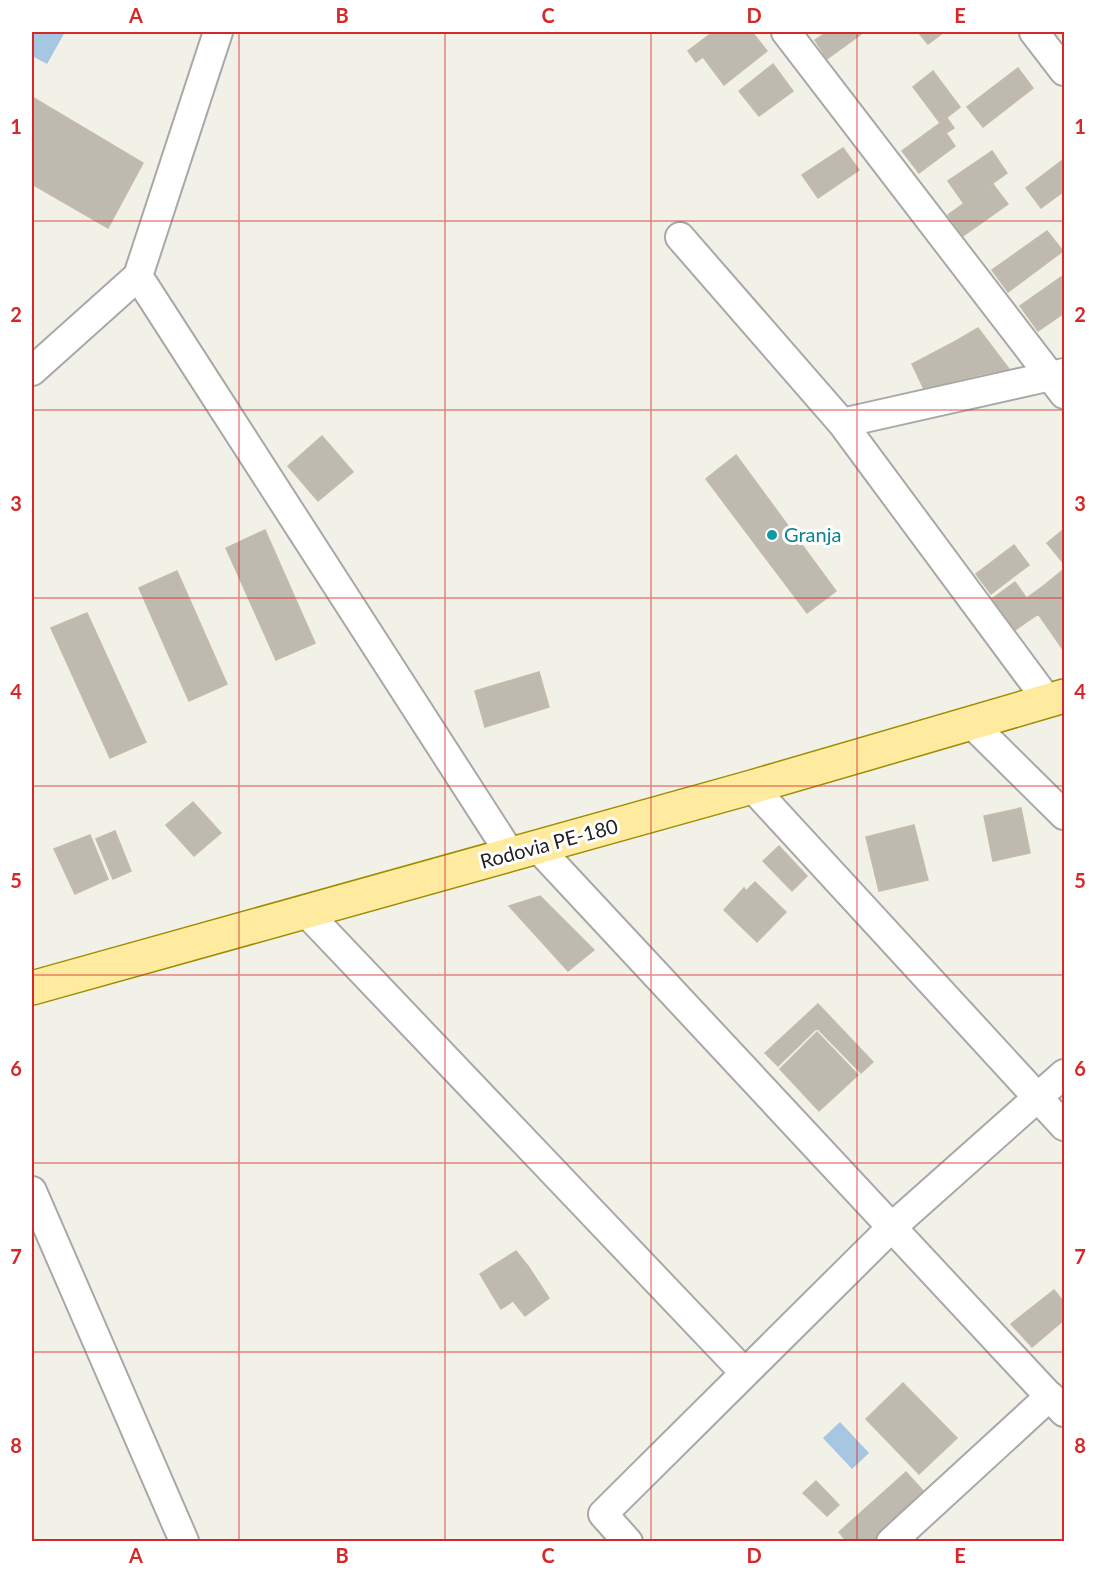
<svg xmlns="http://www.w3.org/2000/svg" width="1096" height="1573" font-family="Lato,sans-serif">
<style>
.water{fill:#a6c6e1}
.building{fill:#bfbab0;stroke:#c4bba9;stroke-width:1.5}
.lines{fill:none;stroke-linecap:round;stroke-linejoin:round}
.minor-casing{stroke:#a8a8a8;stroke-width:32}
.primary-casing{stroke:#9e8d00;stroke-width:36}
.minor{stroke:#fff;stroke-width:28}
.primary{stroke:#ffeb9f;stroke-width:33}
.grid{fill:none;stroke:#d62828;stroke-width:1.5;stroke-opacity:0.55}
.culture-dot{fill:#0f9aa8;stroke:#fff;stroke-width:2}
.labels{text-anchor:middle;stroke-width:6;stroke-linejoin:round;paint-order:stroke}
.culture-label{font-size:20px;fill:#0d838f;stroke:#fff;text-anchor:start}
.street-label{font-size:20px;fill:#212121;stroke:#fff}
.neatline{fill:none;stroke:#d62828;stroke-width:2}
.grid-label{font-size:20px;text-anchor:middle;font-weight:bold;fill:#d62828}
</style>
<rect width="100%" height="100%" fill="#f2f1e7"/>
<path class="water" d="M34,32h31l-18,32 -15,-8v-20z
M840,1422l29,31 -17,16 -29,-31z"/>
<path class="building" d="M713,32h39l15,19 -43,34 -21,-28 -7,5 -8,-11z
M827,32h37l-37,27 -12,-19z
M918,32h26l-16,12z
M773,64l20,27 -34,25 -20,-25z
M1018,68l15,20 -50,39 -16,-20z
M933,71l27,36 -20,16 -27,-36z
M32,97l111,66 -35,65 -76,-44z
M947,118l7,10 -8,5 9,13 -36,27 -17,-22z
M843,148l16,22 -41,28 -16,-23z
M992,151l15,22 -43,31 -16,-23z
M1064,159v32l-23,17 -15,-20z
M992,183l16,21 -45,32 -15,-21z
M1047,231l16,20 -55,41 -16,-22z
M1064,275v38l-26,18 -18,-25z
M978,328l31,41 -30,6 -25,-33z
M954,342l25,33 -27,7 -17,-30z
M935,352l17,30 -28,7 -12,-25z
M322,436l31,36 -35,29 -30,-35z
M736,455l100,136 -29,22 -101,-134z
M1064,529v35l-17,-21z
M265,530l50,113 -39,17 -50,-112z
M1014,545l15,20 -38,29 -15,-20z
M1064,569v40l-18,-25z
M177,571l50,113 -38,17 -50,-113z
M1015,582l23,32 -23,16 -23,-31z
M1046,584l18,25v42l-37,-53z
M87,613l59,129 -36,16 -59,-130z
M539,672l10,35 -64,20 -10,-36z
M193,802l28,31 -27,23 -28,-31z
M1021,808l9,45 -37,8 -9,-45z
M914,825l14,55 -49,11 -13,-54z
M115,831l16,40 -18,8 -17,-40z
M90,835l18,44 -33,15 -21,-45z
M779,846l28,30 -15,15 -29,-30z
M755,882l31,30 -29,30 -33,-32 20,-22 2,3z
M540,896l54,54 -26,21 -59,-65z
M818,1004l55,58 -12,11 -44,-45 -39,38 -13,-13z
M817,1032l41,43 -39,36 -39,-42z
M516,1251l12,15 -38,25 -10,-17z
M528,1266l21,32 -24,18 -12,-15 -12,8 -11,-18z
M1054,1290l10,12v18l-32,27 -21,-23z
M903,1383l54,55 -38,36 -53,-55z
M906,1472l19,21 -52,49h-26l-8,-10z
M816,1481l23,24 -12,11 -24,-23z"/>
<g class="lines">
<defs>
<path id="minor" d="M786,32l278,362
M1034,32l30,39
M680,237l162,186 206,278
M138,276l373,579
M32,371l106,-95 80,-244
M842,423l222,-50
M972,724l92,91
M752,787l312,339
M538,848l526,564
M305,911l440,462
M32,1191l152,350
M628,1542l-25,-28 289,-287 172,-153
M891,1542l159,-146"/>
<path id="primary" d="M32,988l720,-201 312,-91"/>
</defs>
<use href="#minor" class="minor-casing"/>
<use href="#primary" class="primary-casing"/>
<use href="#minor" class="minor"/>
<use href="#primary" class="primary"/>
</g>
<path class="grid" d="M239,32v1510M445,32v1510M651,32v1510M857,32v1510M32,221h1032M32,410h1032M32,598h1032M32,786h1032M32,975h1032M32,1163h1032M32,1352h1032"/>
<circle class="culture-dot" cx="772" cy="535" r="6"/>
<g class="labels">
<g class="culture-label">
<text x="784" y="542">Granja</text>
</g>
<g class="street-label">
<text transform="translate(549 844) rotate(-15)" y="7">Rodovia PE-180</text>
</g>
</g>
<rect width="1096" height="1573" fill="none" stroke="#ffffff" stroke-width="66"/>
<rect x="33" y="33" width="1030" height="1507" class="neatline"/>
<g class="grid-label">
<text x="136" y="23">A</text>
<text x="342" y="23">B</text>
<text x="548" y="23">C</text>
<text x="754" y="23">D</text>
<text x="960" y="23">E</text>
<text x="16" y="134">1</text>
<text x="1080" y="134">1</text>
<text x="16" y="322">2</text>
<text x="1080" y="322">2</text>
<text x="16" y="511">3</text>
<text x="1080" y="511">3</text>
<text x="16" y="699">4</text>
<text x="1080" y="699">4</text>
<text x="16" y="888">5</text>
<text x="1080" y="888">5</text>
<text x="16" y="1076">6</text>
<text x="1080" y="1076">6</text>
<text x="16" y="1264">7</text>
<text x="1080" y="1264">7</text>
<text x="16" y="1453">8</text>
<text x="1080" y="1453">8</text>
<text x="136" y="1563">A</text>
<text x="342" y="1563">B</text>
<text x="548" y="1563">C</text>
<text x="754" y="1563">D</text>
<text x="960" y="1563">E</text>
</g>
</svg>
